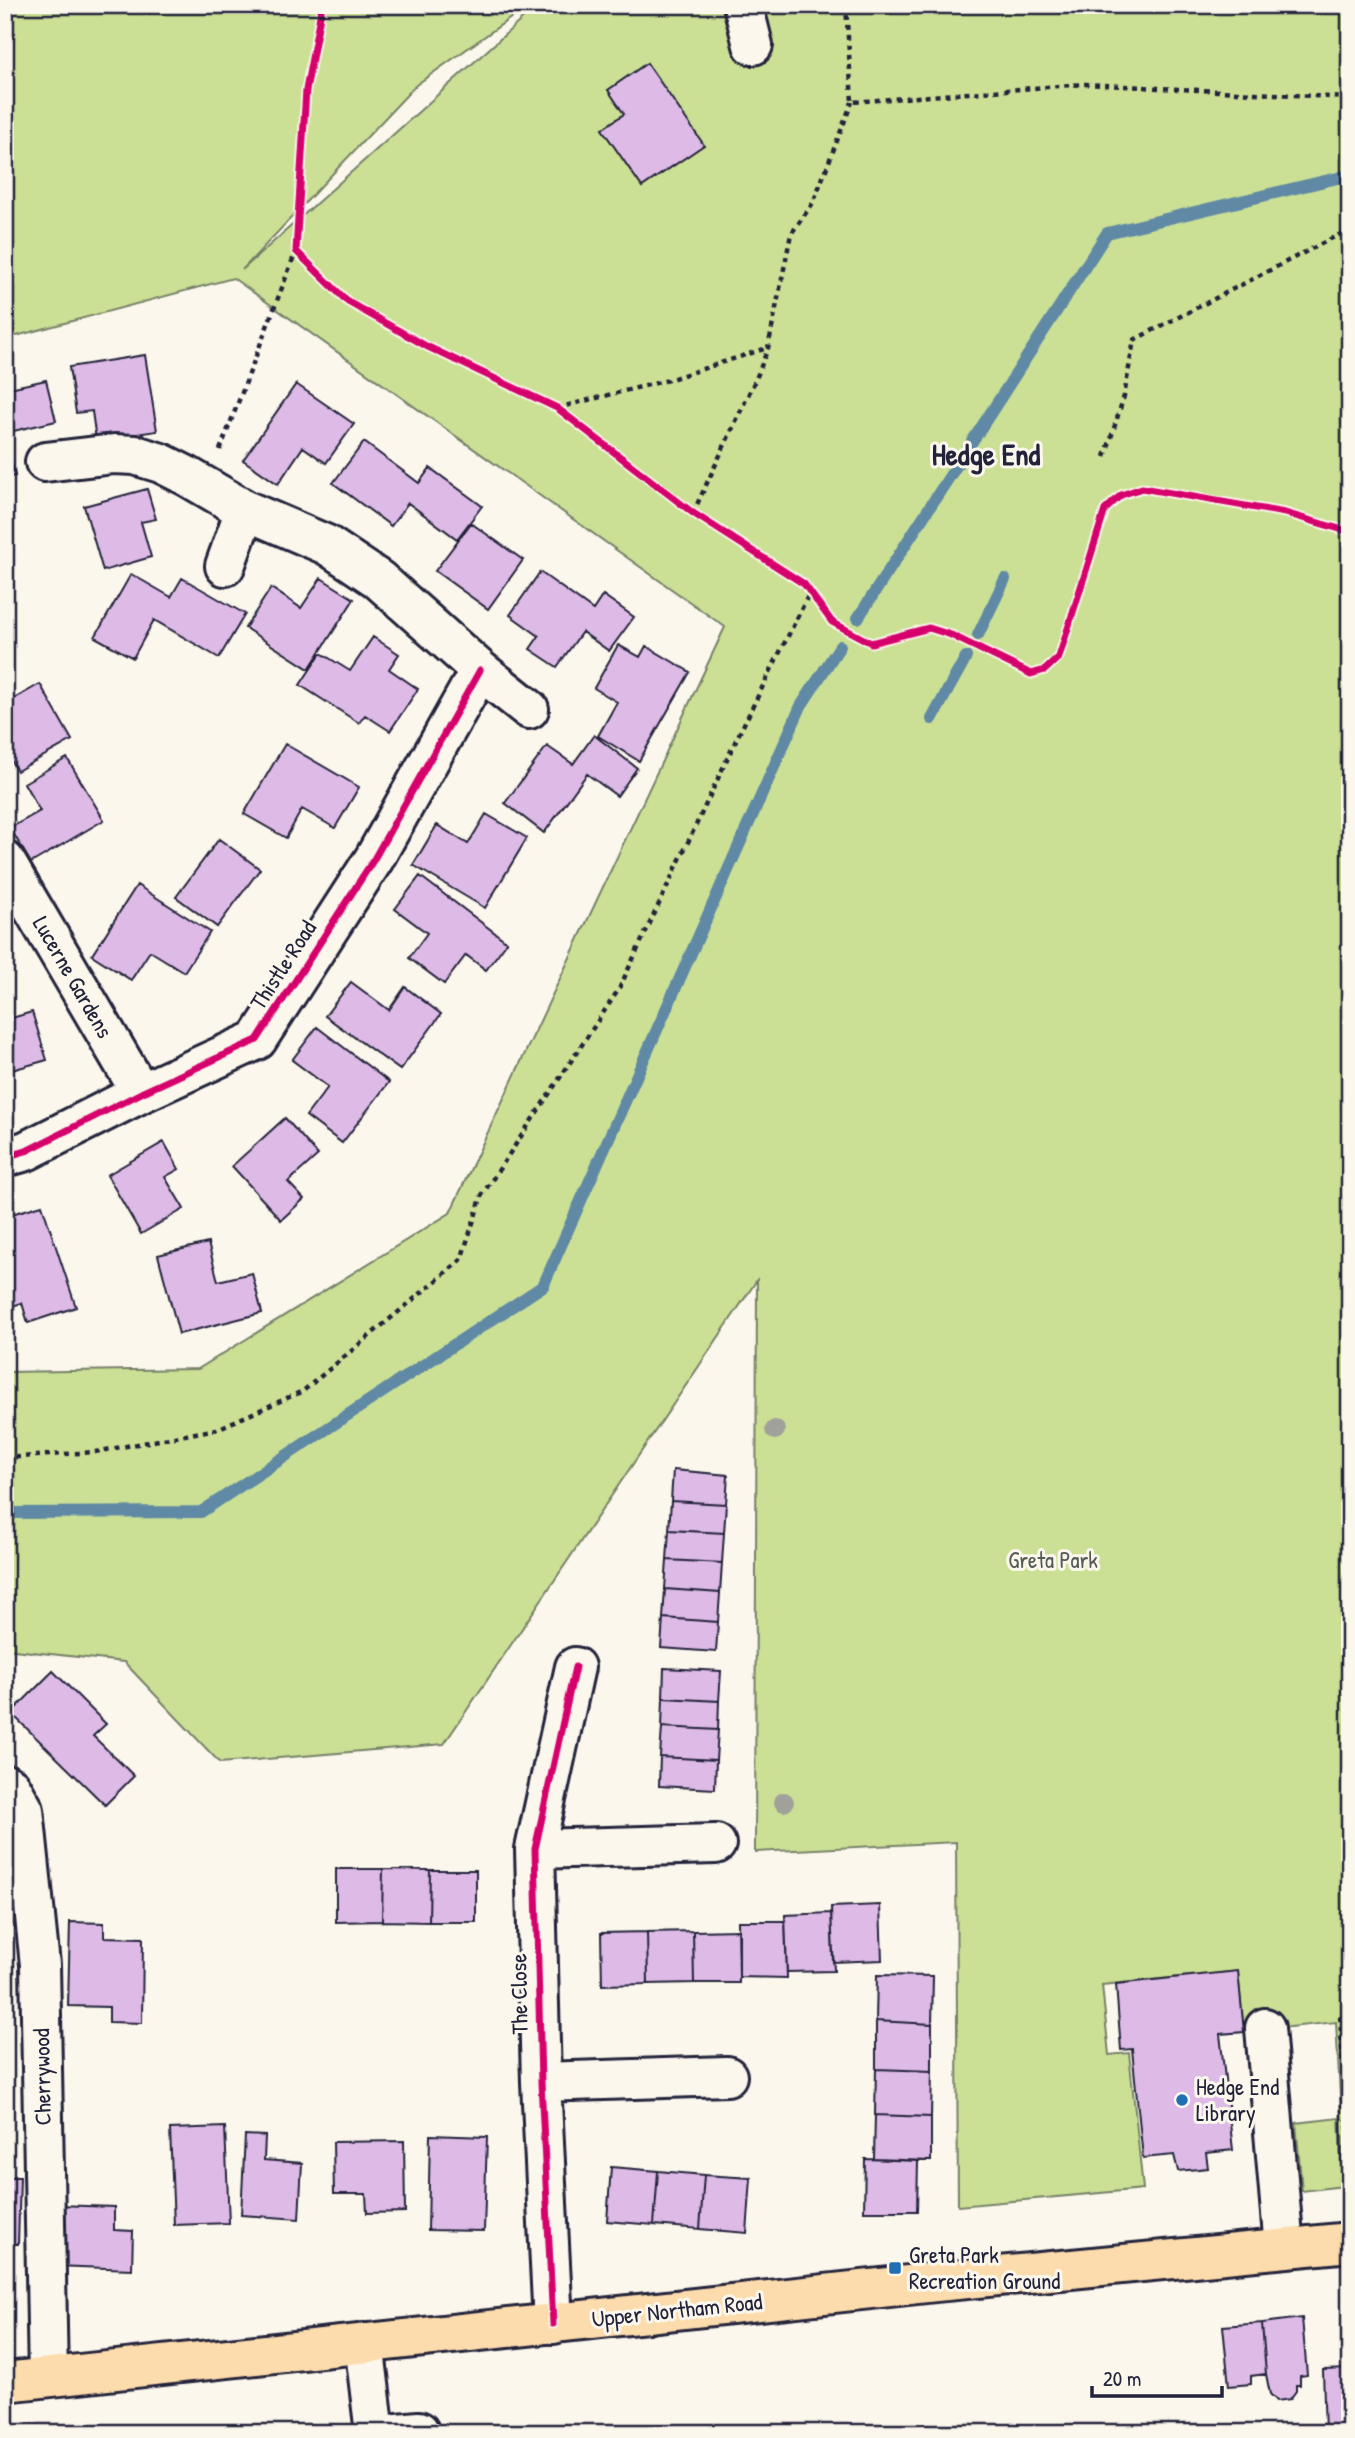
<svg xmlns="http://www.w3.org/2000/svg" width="1355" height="2438" font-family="'Patrick Hand',sans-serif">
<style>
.green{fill:#cbe095;stroke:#768168;stroke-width:2}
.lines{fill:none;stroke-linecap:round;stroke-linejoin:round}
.stream{stroke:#6089a5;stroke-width:12}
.building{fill:#debbe7;stroke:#22223b;stroke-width:2}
.minor-casing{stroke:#22223b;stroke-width:44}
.major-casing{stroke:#22223b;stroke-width:44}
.path{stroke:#22223b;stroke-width:4.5;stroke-dasharray:5 5;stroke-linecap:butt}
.minor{stroke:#fbf7ec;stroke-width:38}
.major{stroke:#fcdcac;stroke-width:38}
.cycleway-casing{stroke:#fbf7ec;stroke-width:11}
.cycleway{stroke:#d6006c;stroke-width:7}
.tree{fill:#a0a19a}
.poi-dot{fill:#1f6fb2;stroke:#fbf7ec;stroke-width:2.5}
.labels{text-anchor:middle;stroke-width:6;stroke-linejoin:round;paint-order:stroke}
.street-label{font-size:23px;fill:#22223b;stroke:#fbf7ec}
.park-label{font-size:23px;fill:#555b56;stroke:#fbf7ec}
.poi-label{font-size:23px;fill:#22223b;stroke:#fbf7ec;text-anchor:start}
.district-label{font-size:30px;font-weight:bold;fill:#22223b;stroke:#fbf7ec}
</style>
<rect width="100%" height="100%" fill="#fbf7ec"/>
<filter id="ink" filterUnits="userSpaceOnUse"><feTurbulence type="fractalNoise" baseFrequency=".0143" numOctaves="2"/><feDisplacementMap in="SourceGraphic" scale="14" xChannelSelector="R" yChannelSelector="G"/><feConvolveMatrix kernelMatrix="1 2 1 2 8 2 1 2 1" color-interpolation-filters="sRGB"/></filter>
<g filter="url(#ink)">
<path class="green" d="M5,5h524l-113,80 -174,185 296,-265h812v2181l-5,1 -9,-165 -92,10 -6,-61 -136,14 7,70 20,-2 14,136 -185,17 -2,-364 -201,10 2,-572 -313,464 -224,19 -96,-101 -119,-13v-277l193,-3 252,-156 275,-586 -492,-349 -228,61z
M1339,2118l4,68 -41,5 -6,-68z"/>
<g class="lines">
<path class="stream" d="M858,618l249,-385 243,-58
M978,635l27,-56
M932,719l34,-62
M5,1513l196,-1 342,-226 258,-580 39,-60"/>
</g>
<path class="building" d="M647,63l57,82 -62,42 -40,-58 22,-15 -16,-24z
M145,355l12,76 -61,9 -4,-29 -16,2 -7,-46z
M46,380l10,41 -51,12v-44z
M296,384l58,40 -28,39 -23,-16 -25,37 -35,-24z
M5,434l10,42 -10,2z
M364,442l55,41 11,-15 52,38 -25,33 -49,-36 -17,23 -58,-43z
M147,489l9,30 -15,3 10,35 -48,14 -19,-65z
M471,523l52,37 -35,49 -53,-38z
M540,572l53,38 10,-15 31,22 -25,34 -27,-19 -25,35 -27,-18 9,-13 -29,-21z
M131,574l40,23 11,-19 63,36 -26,44 -65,-38 -21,38 -38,-21z
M321,578l33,21 -45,70 -64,-41 26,-40 30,20z
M373,637l26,17 -10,15 29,20 -28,42 -25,-16 -6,8 -59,-38 21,-32 29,18z
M618,645l22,12 6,-11 44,26 -51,89 -41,-25 19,-34 -23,-14z
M40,684l32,56 -55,31 -12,-20v-47z
M594,735l43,33 -20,28 -30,-22 -43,59 -39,-30 42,-57 26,18z
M285,744l74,43 -24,41 -33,-19 -16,29 -42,-24z
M67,758l37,62 -73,43 -21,-35 30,-17 -16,-28z
M486,814l41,24 -42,70 -72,-43 24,-40 31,19z
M219,839l41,30 -43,58 -41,-30z
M420,876l87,66 -21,28 -20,-15 -22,29 -35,-26 18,-25 -32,-24z
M137,885l73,47 -26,40 -34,-21 -19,29 -39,-25z
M351,982l38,28 16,-23 36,27 -41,56 -75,-54z
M32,1012l15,48 -42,12v-52z
M317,1027l72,55 -47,61 -36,-27 22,-29 -36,-27z
M285,1118l33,37 -30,27 16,17 -23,21 -49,-54z
M164,1142l15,27 -14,8 19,32 -43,25 -34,-59z
M42,1205l34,102 -48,16 -6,-20 -17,5v-58l4,-1 -4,-11v-22z
M208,1243l10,38 34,-8 10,40 -83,21 -21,-79z
M673,1470l55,5 -2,29 -55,-3z
M671,1501l55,3 -2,29 -55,-3z
M669,1530l55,3 -2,30 -55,-3z
M667,1560l55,3 -2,30 -55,-4z
M665,1589l55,4 -2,29 -55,-4z
M663,1618l55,4 -2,30 -55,-4z
M664,1668l57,3 -2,30 -56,-3z
M53,1671l53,53 -13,12 41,40 -29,29 -94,-92z
M663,1698l56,3 -1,29 -56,-3z
M662,1727l56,3 -2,30 -56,-3z
M660,1757l56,3 -1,29 -56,-3z
M336,1869h47l-1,52 -46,1z
M383,1869l47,1 -1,52 -47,-1z
M430,1870h46v52h-47z
M880,1905l2,55 -49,2 -2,-55z
M831,1913l3,58 -47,1 -2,-57z
M738,1921h47l2,57 -48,-1z
M70,1922l34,1v14l39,1 -1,85 -33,-1v-15l-41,-1z
M739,1930v53h-45l-1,-52z
M693,1931l1,52 -46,1 -1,-52z
M647,1932l1,52 -46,1 -1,-52z
M1238,1971l6,61 -24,2 13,116 -27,3 2,15 -30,3 -4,-16 -31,3 -11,-109 -11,1 -5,-66z
M877,1975l56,1 -1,48 -56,-3z
M876,2021l56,3v47l-56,-2z
M876,2069l56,2 -1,46 -56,-2z
M875,2115l56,2v44l-57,-2z
M225,2127l4,96 -55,2 -4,-96z
M245,2135l20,1 -1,24 38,3 -3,56 -58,-4z
M430,2135l57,2 -3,94 -56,-1z
M404,2141l1,71 -38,1 -1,-19h-32l-1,-52z
M865,2159l53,2 -1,50h-53z
M611,2167l47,4 -4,54 -47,-4z
M658,2171l46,4 -4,54 -46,-4z
M704,2175l47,3 -4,55 -47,-4z
M5,2177h15l-2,67h-13z
M57,2205l57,2v23l19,1 -1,38 -77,-3z
M1302,2318l5,57 -7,1v9h-4v6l-6,8 -13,2 -7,-7 -4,-20 -4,-51z
M1262,2323l4,51 -15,2v8l-22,2 -6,-60z
M1350,2369v64h-25l-2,-63z"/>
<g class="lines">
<defs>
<path id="minor" d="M743,5l10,40
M45,462l69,-8 21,1 26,8 26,13 58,34 82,35 51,34 102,91 49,39
M225,566l20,-56
M5,861l136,232
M5,1157l21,-6 115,-58 116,-53 117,-181 106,-189
M5,1784l6,3 13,23 16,155 8,412
M535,1849l181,-5
M1265,2028l19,220
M541,2082l186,-6
M553,2324l-12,-242 -6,-233 40,-182
M364,2343l11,90
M398,2433l21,-2"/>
<path id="major" d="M5,2382l931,-100 414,-40"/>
</defs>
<use href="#minor" class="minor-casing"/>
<use href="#major" class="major-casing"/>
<path class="path" d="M846,5l6,97 233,-18 265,14
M557,408l111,-28 99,-32
M220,450l76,-199
M1105,457l19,-61 10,-56 216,-111
M693,513l65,-139 10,-26 23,-114 22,-31 39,-101
M5,1458l90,-6 122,-23 86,-38 158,-131 21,-65 137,-206 117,-249 74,-148
M1340,2016l10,147"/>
<use href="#minor" class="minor"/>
<use href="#major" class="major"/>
<defs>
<path id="cycleway" d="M322,5l-16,85 -10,161 52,51 78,44 131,62 136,105 111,71 28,38 39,21 58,-15 22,7 80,39 14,-4 14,-13 46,-147 16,-15 21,-7 143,25 65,19
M5,1157l21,-6 115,-58 116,-53 117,-181 106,-189
M553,2324l-12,-242 -6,-233 40,-182"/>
</defs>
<use href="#cycleway" class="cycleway-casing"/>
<use href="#cycleway" class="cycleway"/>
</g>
<g class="tree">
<circle cx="775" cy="1430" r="10"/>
<circle cx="784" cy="1802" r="10"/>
</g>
</g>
<g class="poi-dot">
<circle cx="1182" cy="2100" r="7"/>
<rect x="888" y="2261" width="14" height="14" rx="3.5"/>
</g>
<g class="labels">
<g class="street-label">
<text transform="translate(283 965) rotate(-57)" y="8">Thistle Road</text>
<text transform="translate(73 977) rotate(60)" y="8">Lucerne Gardens</text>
<text transform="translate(519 1994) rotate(-91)" y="8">The Close</text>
<text transform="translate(42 2077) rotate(-91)" y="8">Cherrywood</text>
<text transform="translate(677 2310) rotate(-6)" y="8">Upper Northam Road</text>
</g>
<g class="park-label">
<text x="1053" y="1568">Greta Park</text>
</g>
<g class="poi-label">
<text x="1196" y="2095">Hedge End<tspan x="1196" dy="26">Library</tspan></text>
<text x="909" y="2263">Greta Park<tspan x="909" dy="26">Recreation Ground</tspan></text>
</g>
<g class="district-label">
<text x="986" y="465">Hedge End</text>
</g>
</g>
<rect width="1355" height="2438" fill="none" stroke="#fbf7ec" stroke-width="28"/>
<rect x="14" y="14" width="1327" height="2410" fill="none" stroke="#22223b" stroke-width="2.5" filter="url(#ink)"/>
<path d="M1092 2386v10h130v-10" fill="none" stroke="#22223b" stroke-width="3.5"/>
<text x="1103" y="2386" font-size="21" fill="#22223b" stroke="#fbf7ec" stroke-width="5" paint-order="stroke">20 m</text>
</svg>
